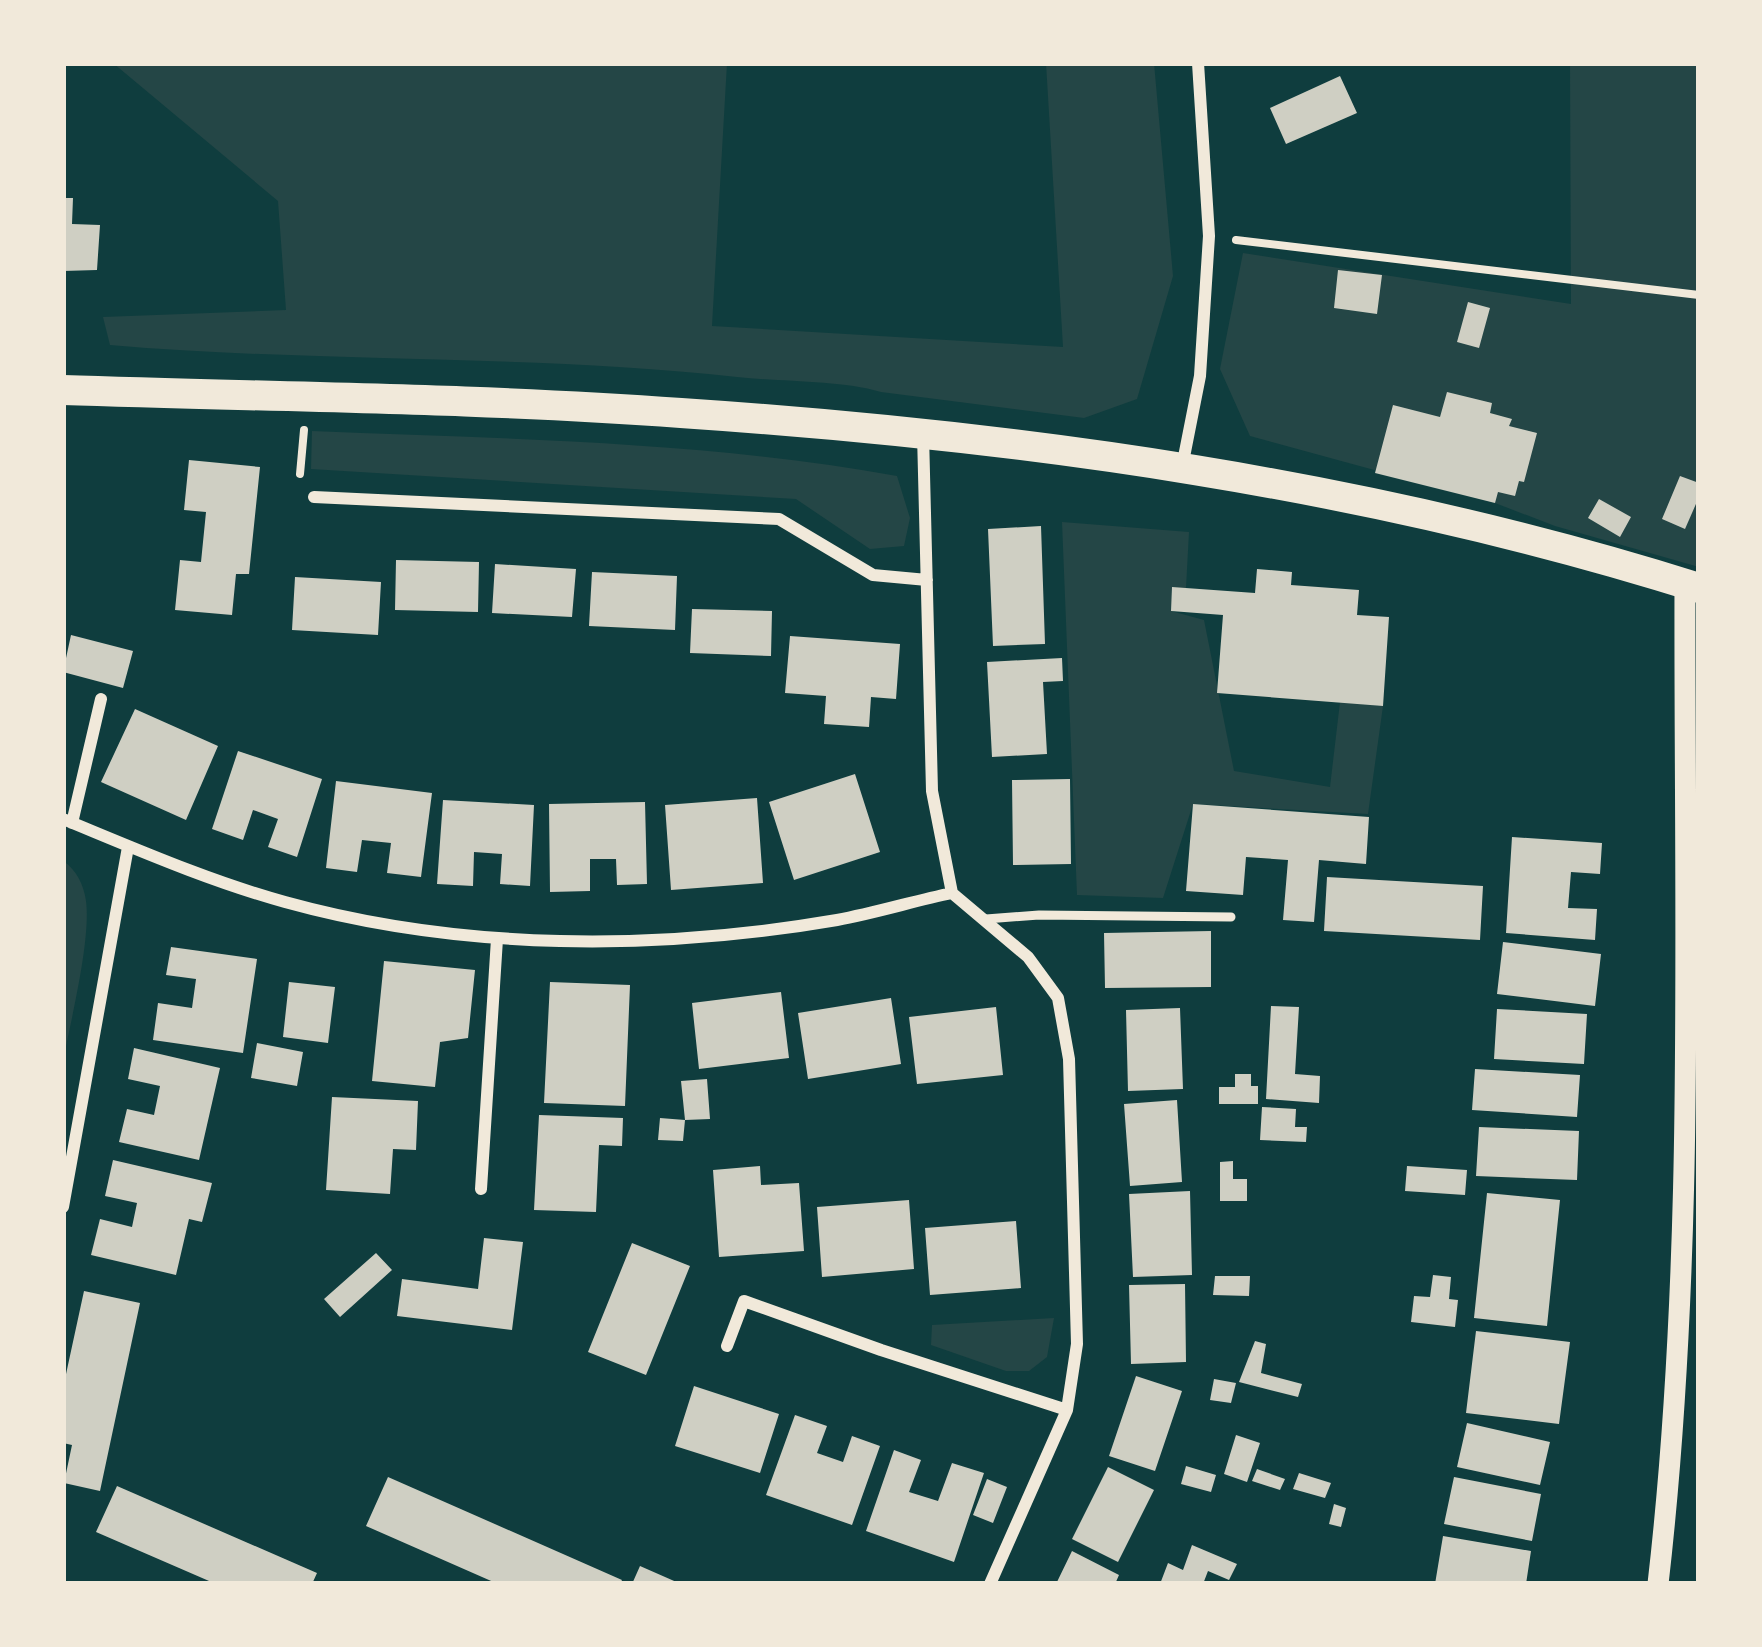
<svg xmlns="http://www.w3.org/2000/svg" width="1762" height="1647" font-family="'Asap Condensed',sans-serif">
<style>
.green{fill:#244646}
.building{fill:#cfcfc3}
.lines{fill:none;stroke-linecap:round;stroke-linejoin:round}
.path{stroke:#f1e9da;stroke-width:8}
.service{stroke:#f1e9da;stroke-width:9}
.minor{stroke:#f1e9da;stroke-width:12}
.tertiary{stroke:#f1e9da;stroke-width:21}
.primary{stroke:#f1e9da;stroke-width:30}
</style>
<rect width="100%" height="100%" fill="#0f3d3e"/>
<path class="green" d="M113,63h614l-15,263 351,21 -17,-284h108l19,213 -36,123 -53,19 -203,-26c-42,-12 -98,-10 -144,-15 -208,-23 -418,-14 -627,-32l-7,-28 183,-7 -8,-109z
M1570,63h129v504l-144,-41 -60,-23 -245,-67 -30,-67 23,-116 328,51z
M312,431c196,8 392,10 585,45l13,42 -6,28 -34,3 -74,-50 -485,-30z
M1062,522l127,10 -3,56h-13l-2,23 33,9 30,151 96,16 10,-85 43,4 -15,108 -175,-10 -30,94 -86,-3z
M63,861c13,8 21,24 23,40 5,39 -15,119 -23,160z
M1054,1318l-7,39 -18,14h-23l-75,-26 1,-20z"/>
<path class="building" d="M1340,76l17,37 -71,31 -16,-36z
M63,198h10l-1,26 28,1 -3,45 -34,1z
M1338,270l44,5 -5,39 -43,-6z
M1468,302l22,6 -11,40 -22,-6z
M1447,392l45,11 -2,10 22,6 -3,7 28,7 -13,49 -5,-1 -4,15 -17,-4 -3,11 -120,-30 18,-68 47,12z
M189,460l71,7 -11,107h-13l-4,41 -57,-5 5,-50 21,2 5,-50 -22,-2z
M1680,476l19,7v14l-14,32 -23,-10z
M1599,499l32,18 -11,20 -32,-19z
M1041,526l4,118 -52,2 -5,-117z
M396,560l83,2 -1,50 -83,-2z
M495,564l81,5 -4,48 -80,-4z
M1257,569l35,3 -1,13 68,5 -2,25 32,2 -6,89 -166,-13 6,-78 -52,-4 1,-24 83,6z
M592,572l85,4 -2,54 -86,-4z
M295,577l86,5 -3,53 -86,-5z
M692,609l80,2 -1,45 -81,-3z
M71,635l62,16 -10,37 -60,-16z
M790,636l110,8 -4,55 -25,-2 -2,30 -45,-3 2,-28 -41,-3z
M1062,658l1,23 -20,1 4,72 -55,3 -5,-95z
M135,709l83,37 -32,74 -85,-38z
M238,751l84,28 -25,78 -29,-10 10,-28 -25,-9 -10,30 -31,-11z
M855,774l25,78 -86,28 -25,-78z
M1070,779l1,85 -58,1 -1,-85z
M336,781l96,12 -11,84 -34,-4 4,-30 -29,-3 -5,32 -31,-4z
M757,798l6,85 -92,7 -6,-85z
M443,800l91,5 -4,81 -30,-2 2,-30 -28,-2 -1,34 -36,-2z
M645,802l2,82 -30,1 -1,-26h-26v32l-40,1 -1,-88z
M1193,804l176,13 -3,47 -47,-4 -5,62 -31,-2 5,-60 -42,-3 -3,38 -57,-4z
M1512,837l90,6 -2,31 -29,-2 -3,36 29,1 -2,31 -89,-7z
M1327,877l156,9 -3,54 -156,-9z
M1211,931v56l-106,1 -1,-55z
M1503,942l98,12 -6,52 -98,-12z
M171,947l86,12 -14,94 -90,-13 5,-37 34,5 4,-29 -30,-4z
M384,961l91,9 -7,68 -28,4 -5,45 -63,-6z
M289,982l46,5 -7,56 -45,-6z
M550,982l80,3 -5,121 -81,-3z
M781,992l8,66 -90,11 -7,-66z
M891,998l10,66 -93,15 -10,-66z
M1271,1006l28,1 -4,67 25,2 -1,27 -53,-4z
M996,1007l7,68 -86,9 -8,-67z
M1180,1008l3,81 -55,2 -2,-81z
M1497,1009l90,5 -3,50 -90,-5z
M257,1043l46,9 -6,34 -46,-8z
M134,1048l86,20 -21,92 -80,-18 8,-33 27,6 6,-29 -32,-7z
M1475,1069l105,6 -3,42 -105,-7z
M1235,1074h16v12h7v18h-39v-17h16z
M707,1079l3,40 -25,1 -4,-39z
M332,1097l86,4 -2,49 -23,-1 -3,45 -64,-4z
M1177,1100l5,82 -52,4 -6,-82z
M1262,1107l34,2 -1,18h12l-1,15 -46,-2z
M539,1115l84,3 -1,28 -23,-1 -3,67 -62,-2z
M660,1118l25,2 -2,21 -25,-1z
M1479,1127l100,4 -2,49 -101,-4z
M113,1160l99,23 -10,39 -13,-3 -13,56 -85,-20 9,-36 32,8 5,-24 -32,-7z
M1233,1161v18h14v22h-27v-39z
M760,1166l1,19 38,-2 5,68 -85,6 -6,-87z
M1407,1166l60,4 -2,25 -60,-4z
M1190,1191l2,84 -59,2 -4,-83z
M1487,1193l73,7 -13,126 -73,-8z
M909,1200l5,69 -92,8 -5,-70z
M1016,1221l5,67 -91,7 -5,-67z
M484,1238l39,4 -11,88 -115,-14 5,-37 76,10z
M632,1243l58,23 -44,109 -58,-23z
M376,1253l16,17 -52,47 -16,-18z
M1433,1275l18,2 -2,22 9,1 -3,27 -44,-5 3,-26 16,1z
M1215,1276h35l-1,20 -36,-1z
M1185,1284l1,78 -55,2 -2,-79z
M84,1291l56,12 -40,188 -36,-8 8,-38 -9,-2v-55z
M1476,1331l94,11 -11,82 -93,-11z
M1255,1341l11,3 -5,29 41,11 -4,13 -59,-15z
M1136,1376l46,15 -27,80 -46,-15z
M1214,1379l22,4 -5,20 -21,-3z
M694,1386l85,28 -19,59 -85,-27z
M795,1415l32,11 -10,27 26,9 9,-26 28,10 -28,79 -86,-30z
M1467,1423l83,19 -10,43 -83,-18z
M1236,1435l24,8 -13,39 -23,-8z
M894,1450l27,10 -12,32 29,9 14,-38 32,10 -30,89 -88,-31z
M1186,1466l30,9 -5,17 -30,-8z
M1108,1467l46,23 -36,72 -46,-23z
M1257,1469l28,10 -5,11 -28,-9z
M1299,1473l32,10 -6,15 -32,-9z
M388,1477l234,103 -2,4h-122l-132,-58z
M1454,1477l87,17 -9,47 -88,-17z
M987,1479l20,8 -14,36 -20,-8z
M117,1486l200,87 -5,11h-96l-120,-52z
M1334,1504l12,4 -5,19 -12,-3z
M1443,1536l88,15 -5,33h-91z
M1192,1545l45,19 -8,16 -21,-9 -5,13h-43l8,-21 15,7z
M1072,1551l47,24 -4,9h-59z
M640,1566l41,18h-49z"/>
<g class="lines">
<path class="path" d="M1236,240l463,55
M300,474l4,-44"/>
<path class="service" d="M986,919l53,-4 192,2"/>
<path class="minor" d="M923,434l9,357 20,102 76,64 30,41 11,61 8,285 -10,66 -77,174
M1182,467l18,-91 9,-140 -11,-173
M314,497l465,22 94,56 54,5
M63,819c73,30 146,62 222,83 177,49 372,49 552,18 38,-7 77,-19 115,-27
M72,823l29,-124
M481,1189l16,-250
M63,1207l65,-360
M727,1346l17,-45 137,49 186,60"/>
<path class="tertiary" d="M1658,1584c38,-330 26,-668 27,-1000"/>
<path class="primary" d="M63,390c206,7 412,8 618,23 343,23 689,71 1018,175"/>
</g>
<rect width="1762" height="1647" fill="none" stroke="#f1e9da" stroke-width="132"/>
</svg>
